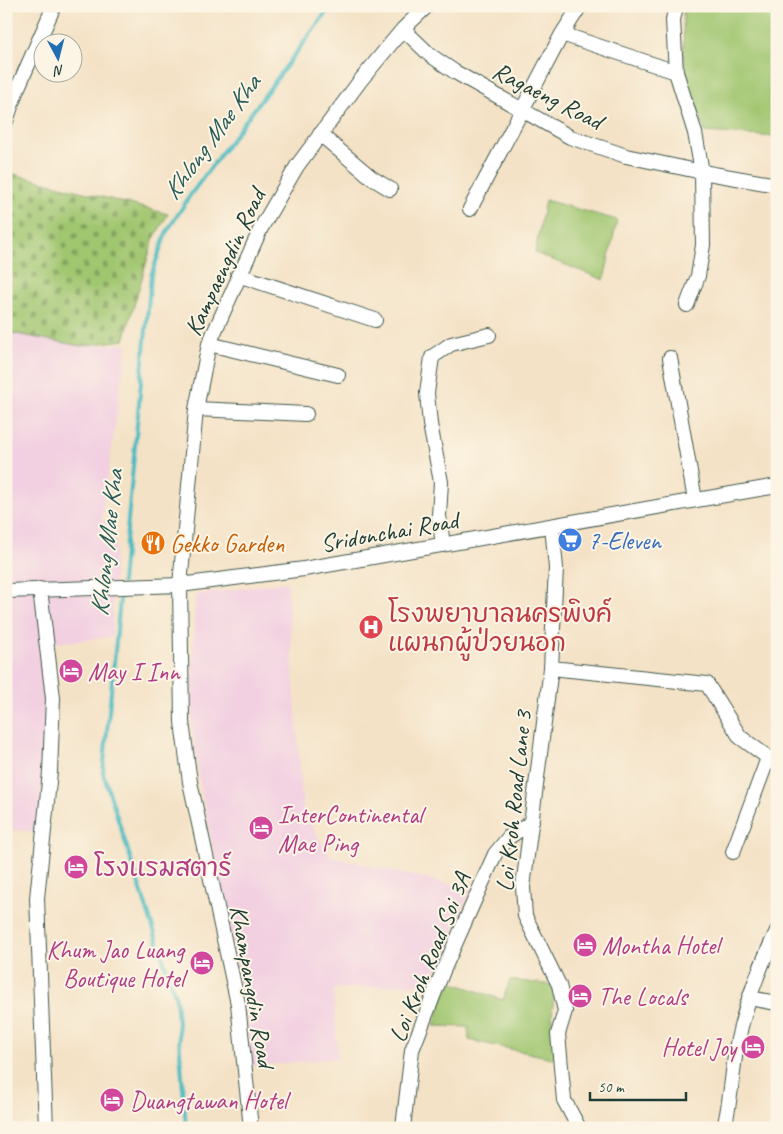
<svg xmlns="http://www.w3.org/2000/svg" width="783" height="1134" font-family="Caveat,'Playpen Sans Thai',sans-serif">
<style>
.built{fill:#f2cfe1}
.green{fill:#a0c670;stroke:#608252}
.cemetery{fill:url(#cemetery-stones);stroke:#608252}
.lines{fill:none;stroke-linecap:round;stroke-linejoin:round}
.stream{stroke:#4cbbc2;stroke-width:4}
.minor-casing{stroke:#3f564a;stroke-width:16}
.minor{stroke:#fff;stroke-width:14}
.labels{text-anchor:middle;stroke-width:4;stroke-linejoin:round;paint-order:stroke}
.street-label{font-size:25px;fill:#1f3d34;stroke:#fcf5e5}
.shop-label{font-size:25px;fill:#366cbe;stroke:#fcf5e5;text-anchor:start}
.food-label{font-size:25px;fill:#c56008;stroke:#fcf5e5;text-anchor:start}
.health-label{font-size:25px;fill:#be3a42;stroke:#fcf5e5;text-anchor:start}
.hotel-label{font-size:25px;fill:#b23c85;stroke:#fcf5e5;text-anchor:start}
.water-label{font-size:26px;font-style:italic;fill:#2a5c58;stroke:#fcf5e5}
</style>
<defs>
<pattern id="cemetery-stones" width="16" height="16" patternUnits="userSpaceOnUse" patternTransform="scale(1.25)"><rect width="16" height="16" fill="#a0c670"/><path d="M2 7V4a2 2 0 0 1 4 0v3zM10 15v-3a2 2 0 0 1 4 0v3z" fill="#82a25d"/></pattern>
</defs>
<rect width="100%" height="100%" fill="#fcf5e5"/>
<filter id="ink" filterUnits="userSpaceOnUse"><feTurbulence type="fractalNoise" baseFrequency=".02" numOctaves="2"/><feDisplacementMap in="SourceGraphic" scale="10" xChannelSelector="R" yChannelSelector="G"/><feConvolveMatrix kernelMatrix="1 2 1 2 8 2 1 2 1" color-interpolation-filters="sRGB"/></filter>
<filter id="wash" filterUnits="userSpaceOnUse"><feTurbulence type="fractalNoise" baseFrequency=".0096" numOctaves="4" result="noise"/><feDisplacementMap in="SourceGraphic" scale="20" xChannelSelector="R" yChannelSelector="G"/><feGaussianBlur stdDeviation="1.12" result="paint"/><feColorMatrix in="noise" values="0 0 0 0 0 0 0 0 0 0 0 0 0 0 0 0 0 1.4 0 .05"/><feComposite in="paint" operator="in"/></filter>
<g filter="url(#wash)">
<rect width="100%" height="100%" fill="#f4e2c6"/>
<path class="built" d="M6,332l75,14 46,-2 -26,177h15l-4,116 -67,7 4,57 -9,131 -34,-3z
M287,582l16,230 28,45 140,32 -41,94 -97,6 5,69 -86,8 -7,-55 -46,-232 -8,-60 4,-124z"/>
<path class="green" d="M683,6h94v131l-72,-5 -21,-61z
M545,200l72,20 -13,60 -69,-27z
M510,980l45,5 -3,30 4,44 -87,-19 -1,-13 -34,-1 14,-45 55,19z"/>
<path class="cemetery" d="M6,172l162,42 -15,26 -29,100 -43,6 -75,-14z"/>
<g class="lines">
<path class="stream" d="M122,583l29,-307 15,-43 25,-39 140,-188
M121,590l-18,183 73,226 10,129"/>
</g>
</g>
<g filter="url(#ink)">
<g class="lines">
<defs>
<path id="minor" d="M676,6l-3,14 3,52 19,61 7,39 1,73 -5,31 -11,29
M403,29l27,26 25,17 115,65 56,19 76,16 75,13
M562,34l18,-28
M6,121l10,-29 38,-86
M320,134l52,44 18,11
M470,209l92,-175 114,38
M238,275l137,45
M209,344l129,31
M670,358l25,142
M196,409l110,5
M552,526l4,42 -5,100 -28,219 2,29 34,69 6,26 -7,23 6,66 15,28
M443,545l-4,-29 2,-34 -11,-58 -3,-31 5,-36 19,-13 38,-9
M40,589l13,109 -3,74 -13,126 9,230
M6,591l174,-6 124,-16 473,-83
M551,668l156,16 33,53 37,27
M733,852l35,-94
M749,998l28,5
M251,1128l-13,-124 -48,-222 -8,-60 -2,-137 16,-176 13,-65 52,-116 36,-62 63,-85 43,-52 24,-23
M403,1128l9,-78 31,-79 52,-117 14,-17 23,-15
M724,1128c7,-28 8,-56 13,-84 8,-40 22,-76 40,-113"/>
</defs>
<use href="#minor" class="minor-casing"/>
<use href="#minor" class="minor"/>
</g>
</g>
<defs>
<symbol id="supermarket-disc" viewBox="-11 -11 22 22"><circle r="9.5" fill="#3f7fe0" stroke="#fcf5e5"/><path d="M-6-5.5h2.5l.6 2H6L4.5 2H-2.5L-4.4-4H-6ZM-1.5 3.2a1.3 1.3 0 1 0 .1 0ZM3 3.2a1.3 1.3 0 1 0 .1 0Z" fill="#fff"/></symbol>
<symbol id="restaurant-disc" viewBox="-11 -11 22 22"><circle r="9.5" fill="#e8710a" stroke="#fcf5e5"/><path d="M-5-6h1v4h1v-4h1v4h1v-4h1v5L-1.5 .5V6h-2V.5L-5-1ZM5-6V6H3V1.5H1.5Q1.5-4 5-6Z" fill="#fff"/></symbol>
<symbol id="hospital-disc" viewBox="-11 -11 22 22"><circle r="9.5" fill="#e0444e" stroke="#fcf5e5"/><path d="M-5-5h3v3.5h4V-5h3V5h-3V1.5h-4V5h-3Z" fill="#fff"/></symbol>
<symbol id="hotel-disc" viewBox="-11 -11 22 22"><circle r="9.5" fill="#d1479c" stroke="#fcf5e5"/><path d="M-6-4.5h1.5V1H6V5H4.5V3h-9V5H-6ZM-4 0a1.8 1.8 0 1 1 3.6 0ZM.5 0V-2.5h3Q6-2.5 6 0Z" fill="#fff"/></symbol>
</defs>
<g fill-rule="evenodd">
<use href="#supermarket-disc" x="556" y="526" width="28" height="28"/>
<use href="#restaurant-disc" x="139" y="529" width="28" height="28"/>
<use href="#hospital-disc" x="357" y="613" width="28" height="28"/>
<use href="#hotel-disc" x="57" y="657" width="28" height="28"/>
<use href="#hotel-disc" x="247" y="814" width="28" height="28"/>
<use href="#hotel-disc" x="62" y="853" width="28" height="28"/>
<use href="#hotel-disc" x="571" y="931" width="28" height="28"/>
<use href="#hotel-disc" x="188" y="949" width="28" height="28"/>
<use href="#hotel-disc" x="566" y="982" width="28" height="28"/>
<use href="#hotel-disc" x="739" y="1033" width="28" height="28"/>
<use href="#hotel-disc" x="98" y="1086" width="28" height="28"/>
</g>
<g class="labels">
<g class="street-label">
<text transform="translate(548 95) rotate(27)" y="9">Ragaeng Road</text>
<text transform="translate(224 262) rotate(-65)" y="9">Kampaengdin Road</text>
<text transform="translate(389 531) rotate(-10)" y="9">Sridonchai Road</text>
<text transform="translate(513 801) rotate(-84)" y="9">Loi Kroh Road Lane 3</text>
<text transform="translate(429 957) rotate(-68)" y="9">Loi Kroh Road Soi 3A</text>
<text transform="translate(253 986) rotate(80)" y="9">Khampangdin Road</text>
</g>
<g class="shop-label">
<text x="588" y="549">7-Eleven</text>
</g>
<g class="food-label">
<text x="170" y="552">Gekko Garden</text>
</g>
<g class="health-label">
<text x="388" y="622">โรงพยาบาลนครพิงค์<tspan x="388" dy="29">แผนกผู้ป่วยนอก</tspan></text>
</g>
<g class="hotel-label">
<text x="88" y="680">May I Inn</text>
<text x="278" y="823">InterContinental<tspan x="278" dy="29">Mae Ping</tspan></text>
<text x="94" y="876">โรงแรมสตาร์</text>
<text x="602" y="954">Montha Hotel</text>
<text x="184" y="958" text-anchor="end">Khum Jao Luang<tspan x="184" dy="29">Boutique Hotel</tspan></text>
<text x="598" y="1005">The Locals</text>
<text x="736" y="1056" text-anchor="end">Hotel Joy</text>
<text x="130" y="1109">Duangtawan Hotel</text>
</g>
<g class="water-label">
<text transform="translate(211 137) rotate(-54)" y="9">Khlong Mae Kha</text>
<text transform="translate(106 543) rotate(-84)" y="9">Khlong Mae Kha</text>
</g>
</g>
<rect width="783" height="1134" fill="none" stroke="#fcf5e5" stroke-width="25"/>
<g transform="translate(58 58) rotate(173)"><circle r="24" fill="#fcf5e5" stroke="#a4ab9e"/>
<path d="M0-4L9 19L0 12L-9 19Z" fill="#1f6fb2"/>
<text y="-8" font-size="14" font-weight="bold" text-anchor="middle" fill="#1f3d34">N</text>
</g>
<path d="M590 1092v8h96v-8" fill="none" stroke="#1f3d34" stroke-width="2.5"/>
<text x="598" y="1092" font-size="15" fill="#1f3d34" stroke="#fcf5e5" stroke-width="4" paint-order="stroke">50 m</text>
</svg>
